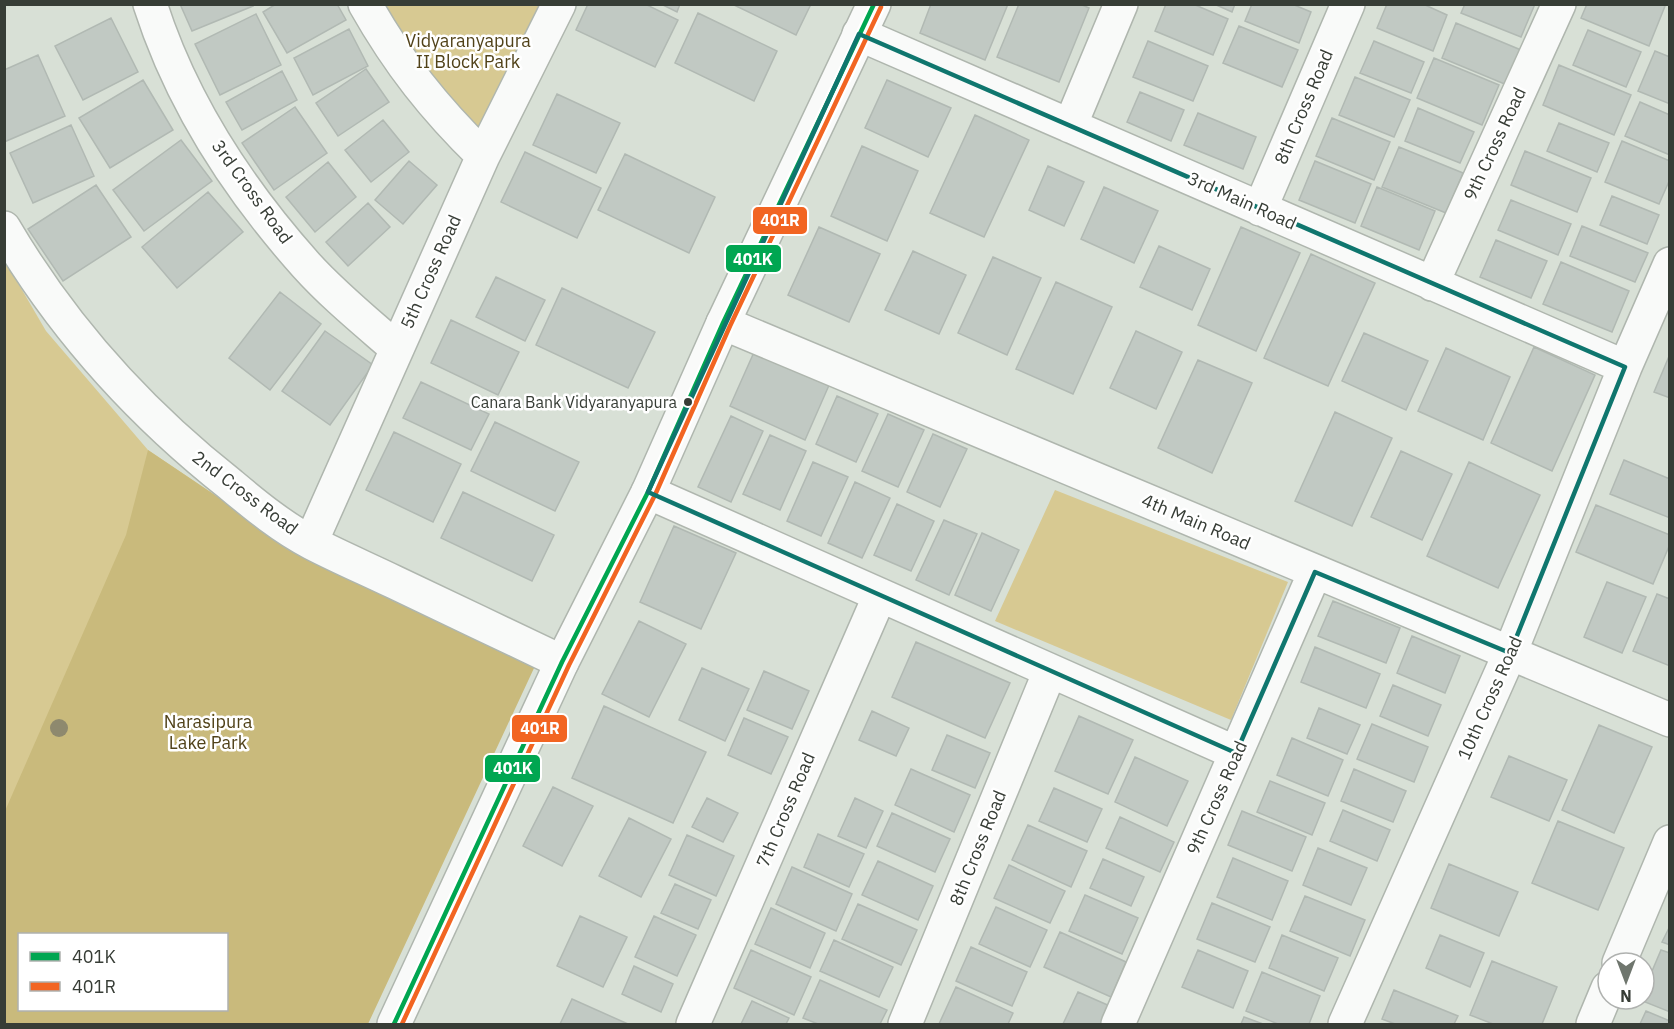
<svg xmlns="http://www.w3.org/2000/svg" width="1674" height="1029" font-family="'IBM Plex Sans',sans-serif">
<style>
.green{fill:#d7c992;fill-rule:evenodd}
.forest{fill:#c9ba7c;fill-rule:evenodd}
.building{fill:#c1c9c3;stroke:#b1b9b3;stroke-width:1.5}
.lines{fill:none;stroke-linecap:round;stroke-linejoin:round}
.minor-casing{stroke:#afb6ae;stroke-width:36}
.secondary-casing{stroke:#afb6ae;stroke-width:36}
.minor{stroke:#f9faf9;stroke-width:33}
.secondary{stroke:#f9faf9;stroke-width:33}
.bus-1-casing{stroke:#fff;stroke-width:9}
.bus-2-casing{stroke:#fff;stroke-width:9}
.bus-1{stroke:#00a651;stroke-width:4.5}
.bus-2{stroke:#f26522;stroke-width:4.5}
.tree{fill:#8e896e}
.marked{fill:none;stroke:#0f766e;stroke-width:4.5;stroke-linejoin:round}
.bus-dot{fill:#373d36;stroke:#fff;stroke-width:2}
.labels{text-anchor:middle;stroke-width:5;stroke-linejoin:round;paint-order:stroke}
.bus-label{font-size:16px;fill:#373d36;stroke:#fff;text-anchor:end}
.park-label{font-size:18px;fill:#514219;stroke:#fff}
.street-label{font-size:18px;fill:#373d36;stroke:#fff}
.line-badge{stroke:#fff;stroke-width:2}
.badge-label{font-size:16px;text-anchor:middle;font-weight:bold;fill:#fff}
</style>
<rect width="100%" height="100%" fill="#d8e0d6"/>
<path class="green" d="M377,5h165l-60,128 -32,-30z
M4,259l42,72 102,119 156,105 64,469h-363zM20,934h206v76h-206z
M1055,490l233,92 -57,138 -236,-99z"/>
<path class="forest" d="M148,450l156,105 231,111 -167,358h-363v-213l121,-276zM20,934h206v76h-206z"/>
<path class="building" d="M180,4h72l1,2 -61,25z
M276,4h61l9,16 -59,33 -24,-41z
M588,4h57l33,16 -23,47 -79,-37z
M661,4h19l-3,8z
M732,4h79l-15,31z
M931,4h77l-23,56 -65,-27z
M1019,4h61l9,4 -30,74 -62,-25z
M1166,4h27l35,15 -15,36 -58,-24z
M1214,4h21l-3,8z
M1252,4h40l19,8 -12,31 -54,-22z
M1387,4h36l24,11 -14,36 -56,-23z
M1465,4h70l-14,33 -60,-24z
M1587,4h74l4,2 -16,40 -68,-28z
M698,13l79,38 -23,50 -79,-38z
M256,14l25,51 -61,30 -25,-51z
M111,18l27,54 -55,28 -28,-54z
M1456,23l65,27 -14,35 -65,-27z
M1239,26l59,24 -16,37 -59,-24z
M349,29l19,37 -55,29 -19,-37z
M1588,30l53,22 -15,35 -53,-22z
M1148,41l60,25 -15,35 -60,-24z
M1374,41l50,21 -13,31 -51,-20z
M1655,51l15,6v47l-32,-13z
M38,55l27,61 -61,26v-72z
M1434,58l65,27 -17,40 -65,-27z
M1559,65l72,30 -17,40 -71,-30z
M366,69l23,33 -51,34 -22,-33z
M282,71l15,29 -55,30 -16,-28z
M1355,77l55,23 -16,37 -55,-22z
M143,80l30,50 -63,38 -31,-50z
M887,80l64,28 -23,49 -63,-29z
M1140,92l44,18 -13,31 -44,-19z
M557,94l63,29 -24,50 -63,-28z
M1640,102l30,13v40l-45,-19z
M295,107l32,46 -53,37 -32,-47z
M1418,108l56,24 -14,31 -55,-22z
M1198,113l58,24 -13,32 -59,-24z
M975,115l54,25 -45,97 -54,-24z
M1332,118l58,24 -16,38 -58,-24z
M383,120l26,32 -38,30 -26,-32z
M1559,123l50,20 -12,29 -50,-21z
M71,125l23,51 -61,27 -23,-50z
M181,140l31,41 -68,50 -31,-41z
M1622,141l48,20v18l-11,25 -54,-22z
M862,146l56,25 -31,70 -56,-25z
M1399,147l64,26 -17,40 -64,-26z
M1525,151l66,27 -14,34 -66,-27z
M525,152l76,36 -24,50 -76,-36z
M625,154l90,43 -26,56 -91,-43z
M409,161l28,24 -34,39 -28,-24z
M1315,161l56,23 -16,39 -56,-23z
M328,162l28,35 -41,35 -29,-35z
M1048,166l36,16 -20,44 -35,-16z
M96,185l35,52 -68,44 -35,-52z
M1104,187l54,24 -24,52 -53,-24z
M1377,187l58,24 -16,39 -58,-24z
M208,192l35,40 -66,56 -35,-41z
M1612,196l47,19 -12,29 -47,-19z
M1511,200l60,24 -13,31 -60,-25z
M368,203l22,24 -42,39 -22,-24z
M1582,226l66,27 -13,29 -65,-26z
M819,227l61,27 -31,68 -61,-27z
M1241,227l59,26 -44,98 -58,-26z
M1496,240l51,21 -16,37 -51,-21z
M1159,246l51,23 -18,41 -52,-23z
M913,251l53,24 -27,59 -54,-24z
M1311,254l64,29 -47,103 -64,-28z
M993,257l48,21 -34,77 -49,-22z
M1561,262l68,29 -17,41 -69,-28z
M496,277l49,23 -20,41 -49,-24z
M1056,282l56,25 -39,87 -57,-25z
M562,288l93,44 -27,56 -92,-43z
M280,292l41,32 -51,66 -41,-32z
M451,320l68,32 -21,43 -67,-32z
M325,331l48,34 -43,60 -48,-34z
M1136,331l46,21 -26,57 -46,-21z
M1364,333l64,28 -22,49 -64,-29z
M1534,347l61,28 -43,96 -61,-28z
M1446,348l64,29 -27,63 -65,-29z
M755,350l75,33 -25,57 -75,-34z
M1670,354v44l-16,-6z
M1198,360l54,23 -40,90 -54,-25z
M421,382l68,32 -18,36 -68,-32z
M837,396l41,18 -22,48 -40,-18z
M1335,412l57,26 -40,88 -57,-25z
M888,414l36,16 -26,57 -36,-16z
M731,416l32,15 -32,71 -33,-15z
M495,422l84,40 -24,49 -84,-40z
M394,432l67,32 -28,58 -67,-32z
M933,434l34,15 -27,58 -33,-15z
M770,435l36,16 -26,59 -37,-16z
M1401,451l51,23 -30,66 -51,-23z
M1624,460l46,19v39l-60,-24z
M813,462l35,15 -27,59 -34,-15z
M1469,462l71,33 -42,93 -71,-32z
M855,482l35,16 -28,60 -34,-15z
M463,492l91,43 -22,46 -91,-43z
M897,504l37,17 -23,50 -37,-16z
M1596,505l74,30v9l-17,40 -77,-32z
M944,520l33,14 -28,61 -33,-15z
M674,526l62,27 -35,76 -61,-27z
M982,533l37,17 -28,61 -36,-16z
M1607,582l39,15 -24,56 -38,-16z
M1657,594l13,5v67l-37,-15z
M1333,601l67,27 -14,35 -68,-27z
M639,621l47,23 -37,73 -47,-23z
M1412,636l48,20 -15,37 -48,-20z
M916,642l94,41 -25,55 -93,-41z
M1315,647l65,27 -14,34 -65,-26z
M702,668l47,21 -24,52 -46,-21z
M764,671l45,20 -17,38 -45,-19z
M1393,685l48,20 -13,31 -48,-20z
M604,706l102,46 -33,71 -101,-45z
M1319,708l41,17 -13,29 -40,-16z
M872,711l37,17 -13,28 -37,-16z
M1079,716l54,24 -25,54 -53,-23z
M744,718l44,19 -17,37 -43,-19z
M1372,724l56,23 -14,35 -57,-23z
M1599,725l53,22 -38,86 -52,-23z
M947,735l43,18 -15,35 -43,-18z
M1292,738l51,22 -15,36 -51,-21z
M1509,756l58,24 -18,41 -58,-24z
M1135,757l53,24 -21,45 -52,-24z
M911,769l59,26 -16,37 -59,-27z
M1354,769l52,22 -13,31 -52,-21z
M1270,781l55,22 -13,32 -55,-23z
M553,787l40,19 -31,60 -39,-20z
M1054,788l48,21 -15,33 -48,-21z
M707,798l31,15 -15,29 -31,-15z
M855,798l28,13 -17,37 -28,-12z
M1343,810l47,20 -13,31 -47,-20z
M1242,811l64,26 -14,34 -64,-26z
M892,813l58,26 -15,33 -58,-26z
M1120,817l54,25 -14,30 -54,-24z
M629,818l42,21 -30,58 -42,-21z
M1558,821l66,27 -26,62 -66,-27z
M1028,825l59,26 -16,36 -59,-27z
M818,834l46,20 -15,33 -45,-20z
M687,835l47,21 -18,40 -47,-21z
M1318,848l49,20 -16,37 -48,-20z
M1233,858l55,23 -16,39 -55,-23z
M1103,859l41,18 -13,29 -41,-18z
M878,861l55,25 -15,34 -56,-25z
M1449,864l69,28 -19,44 -68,-28z
M1009,865l56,26 -15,32 -56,-25z
M792,867l60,27 -16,37 -60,-27z
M675,884l36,16 -13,29 -37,-16z
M1085,895l53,23 -16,36 -53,-23z
M1305,896l60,24 -15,36 -60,-25z
M1212,903l58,24 -15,35 -58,-23z
M858,904l59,26 -16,35 -59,-26z
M996,907l51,23 -17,37 -51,-23z
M771,908l54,25 -15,35 -55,-24z
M580,916l47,21 -24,50 -46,-21z
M654,916l42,19 -19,41 -42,-19z
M1670,926v19l-8,-3z
M1060,932l66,30 -15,35 -67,-30z
M1282,935l56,23 -14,33 -55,-23z
M1440,935l44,18 -14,34 -44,-19z
M834,940l59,27 -14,30 -59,-26z
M971,947l56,25 -15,34 -56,-25z
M751,950l60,27 -17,38 -60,-27z
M1198,950l50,21 -15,37 -51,-21z
M1661,950l9,3v59l-30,-12 4,-1v-9z
M1492,961l65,26 -15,37h-49l-23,-9z
M634,966l39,18 -12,28 -39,-18z
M1262,972l58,24 -11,28h-31l-32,-13z
M820,980l67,30 -7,14h-62l-15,-6z
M956,987l57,26 -5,11h-69z
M1394,990l64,26 -4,8h-59l-13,-5z
M1078,992l34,15 -8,17h-41z
M572,999l56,25h-68z
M752,1001l37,17 -3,6h-45z
M1646,1011l24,10v3h-30z
M1244,1017l19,7h-22z"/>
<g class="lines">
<defs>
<path id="minor" d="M150,4c31,97 89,186 156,261 27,30 59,56 90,83
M365,4c34,60 69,104 118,152
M859,34l766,333
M1070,126l51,-122
M1260,209l88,-205
M4,228c58,99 137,186 227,257 25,21 52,43 81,58 27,14 55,26 82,39 56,27 112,53 168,80
M1432,284l127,-280
M723,323l947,397
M648,492l588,261
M311,542l172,-386 76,-152
M1619,963l51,-121
M693,1024l187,-429
M905,1024l145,-353
M1118,1024l197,-452
M1345,1024l165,-371 115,-286 45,-103
M1593,1024l15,-36"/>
<path id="secondary" d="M394,1024l168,-362 86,-170 75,-169 151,-319"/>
</defs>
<use href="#minor" class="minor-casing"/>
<use href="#secondary" class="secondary-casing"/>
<use href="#minor" class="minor"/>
<use href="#secondary" class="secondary"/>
<defs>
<path id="bus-1" d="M394,1024l168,-362 86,-170 75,-169 151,-319"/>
<path id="bus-2" d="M402,1024l167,-359 86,-170 75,-169 151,-319"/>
</defs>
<use href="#bus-1" class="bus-1-casing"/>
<use href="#bus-2" class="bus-2-casing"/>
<use href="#bus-1" class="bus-1"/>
<use href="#bus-2" class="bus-2"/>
</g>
<circle class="tree" cx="59" cy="728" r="9"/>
<path class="marked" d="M859,34l766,333 -115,286 -195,-81 -79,181 -588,-261z"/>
<circle class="bus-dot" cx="688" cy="402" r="5"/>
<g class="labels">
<g class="bus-label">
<text x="677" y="408">Canara Bank Vidyaranyapura</text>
</g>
<g class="park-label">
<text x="468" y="47">Vidyaranyapura<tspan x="468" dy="21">II Block Park</tspan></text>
<text x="208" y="728">Narasipura<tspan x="208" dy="21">Lake Park</tspan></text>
</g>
<g class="street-label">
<text transform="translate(1304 107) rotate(-67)" y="6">8th Cross Road</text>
<text transform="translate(1495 144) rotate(-65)" y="6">9th Cross Road</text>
<text transform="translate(252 192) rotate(54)" y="6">3rd Cross Road</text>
<text transform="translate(1242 201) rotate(24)" y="6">3rd Main Road</text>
<text transform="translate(431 272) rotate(-66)" y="6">5th Cross Road</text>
<text transform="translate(245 493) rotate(37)" y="6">2nd Cross Road</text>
<text transform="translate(1196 522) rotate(23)" y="6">4th Main Road</text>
<text transform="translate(1490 698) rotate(-66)" y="6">10th Cross Road</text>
<text transform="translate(1217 798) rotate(-66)" y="6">9th Cross Road</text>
<text transform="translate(786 810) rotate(-67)" y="6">7th Cross Road</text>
<text transform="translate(978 848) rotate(-68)" y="6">8th Cross Road</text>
</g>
</g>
<g class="line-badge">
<rect x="752" y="206" width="56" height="29" rx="6" fill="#f26522"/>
<rect x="725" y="244" width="57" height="29" rx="6" fill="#00a651"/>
<rect x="511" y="714" width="57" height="29" rx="6" fill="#f26522"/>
<rect x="484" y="754" width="57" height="29" rx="6" fill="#00a651"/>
</g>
<g class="badge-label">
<text x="780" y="226">401R</text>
<text x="753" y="265">401K</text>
<text x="540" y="734">401R</text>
<text x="513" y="774">401K</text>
</g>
<rect width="1674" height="1029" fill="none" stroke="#373d36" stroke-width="12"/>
<rect x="18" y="933" width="210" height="78" fill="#ffffff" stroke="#afb1af" stroke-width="1.5"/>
<rect x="30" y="952" width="30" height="9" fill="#00a651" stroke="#afb1af" stroke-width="1.5"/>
<text x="72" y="963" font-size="18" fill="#373d36">401K</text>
<rect x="30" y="982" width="30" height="9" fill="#f26522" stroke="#afb1af" stroke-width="1.5"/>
<text x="72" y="993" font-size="18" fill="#373d36">401R</text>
<g transform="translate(1626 981) rotate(180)"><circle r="28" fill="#ffffff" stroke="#afb1af" stroke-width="1.5"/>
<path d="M0-4.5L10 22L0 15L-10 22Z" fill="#6f766e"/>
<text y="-9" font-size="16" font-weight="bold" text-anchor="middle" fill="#373d36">N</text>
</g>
</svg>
